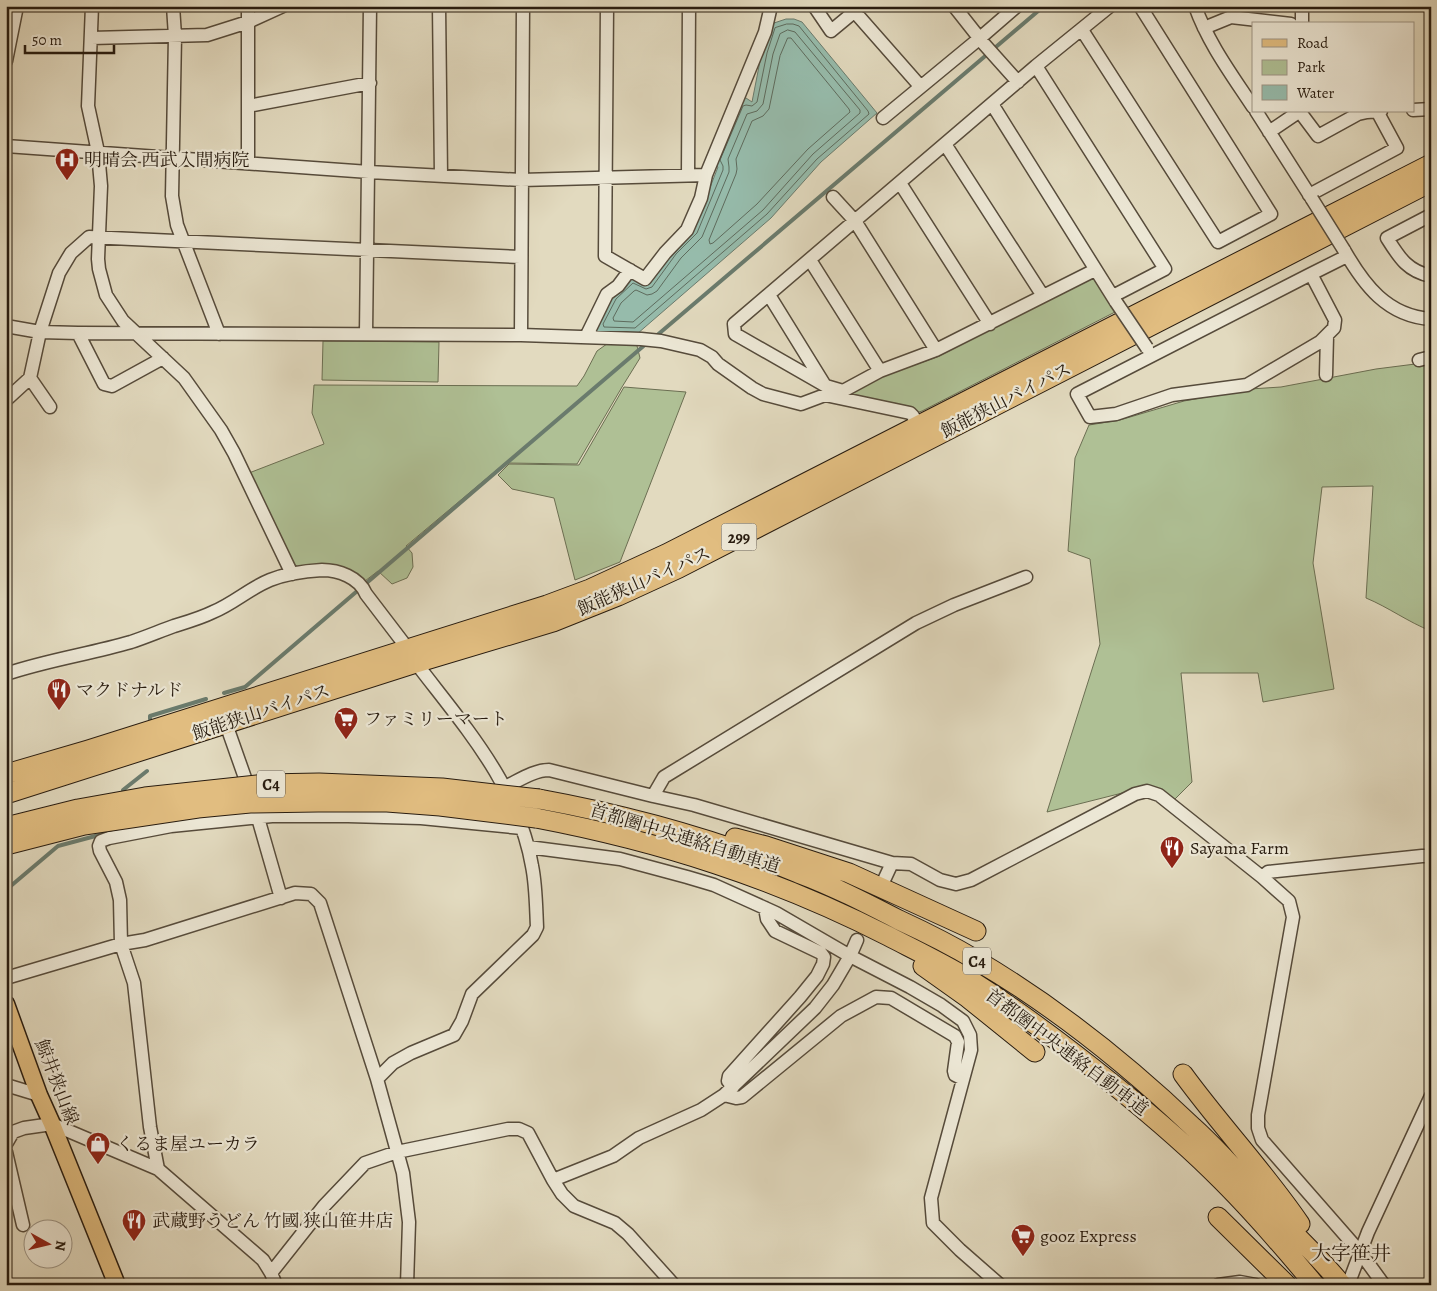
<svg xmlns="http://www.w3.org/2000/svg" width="1437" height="1291" font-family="Alegreya,'Noto Serif JP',serif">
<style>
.green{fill:#afc095;stroke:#6b6e52}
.water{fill:#96bbab;stroke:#6a7b6d}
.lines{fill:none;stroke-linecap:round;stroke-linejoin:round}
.shore{stroke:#5e6b5d;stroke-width:1}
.stream{stroke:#6a7b6d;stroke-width:4}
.minor-casing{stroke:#564b3b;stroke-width:15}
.major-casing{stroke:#271b0f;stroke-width:19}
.highway-casing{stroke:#271b0f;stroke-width:21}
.minor{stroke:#ece7d5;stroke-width:12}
.major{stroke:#e1bd80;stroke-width:16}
.highway{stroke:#e1bd80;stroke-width:19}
.minor-bridge-casing{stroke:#564b3b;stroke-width:15;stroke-linecap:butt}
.highway-bridge-casing{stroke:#271b0f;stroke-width:21;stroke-linecap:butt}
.minor-bridge{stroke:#ece7d5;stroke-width:12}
.highway-bridge{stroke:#e1bd80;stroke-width:19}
.labels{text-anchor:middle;stroke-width:4.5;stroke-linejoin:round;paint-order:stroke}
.shield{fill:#ece7d5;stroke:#62584a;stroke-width:1}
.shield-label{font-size:16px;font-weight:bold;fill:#271b0f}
.poi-label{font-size:18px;fill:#271b0f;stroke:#ece7d5;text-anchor:start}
.street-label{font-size:18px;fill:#271b0f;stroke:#ece7d5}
.quarter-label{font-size:20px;fill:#271b0f;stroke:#ece7d5}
</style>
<rect width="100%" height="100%" fill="#e2dabf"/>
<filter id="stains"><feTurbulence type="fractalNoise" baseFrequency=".004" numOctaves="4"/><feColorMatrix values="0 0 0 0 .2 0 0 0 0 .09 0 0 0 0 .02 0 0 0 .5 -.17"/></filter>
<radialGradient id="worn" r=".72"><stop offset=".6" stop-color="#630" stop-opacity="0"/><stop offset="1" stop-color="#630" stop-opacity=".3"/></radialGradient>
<path class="green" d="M1091,278l6,1 18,33 -193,99 -6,2 -70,-18 37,-19 54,-19z
M323,341l116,1 -1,40 -116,-2z
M611,341l25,1 4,16 -18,29 -45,77 -72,-1 -99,83 6,7 1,14 -6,11 -15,6 -14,-13 -13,10 -61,-11 -12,-5 -43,-92 75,-29 -12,-31 2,-28 263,1 7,-10 13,-25z
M1431,362v269c-23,-9 -43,-24 -65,-33l7,-112 -51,1 -9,76 21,126 -71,13 -5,-29h-77l11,109 -17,17 -29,-12 -99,25 53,-168 -10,-85 -22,-8 7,-93 14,-33 31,-5 64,-19 66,-12 31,-2 95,-18z
M624,387l62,5 -66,170 -45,18 -21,-82 -42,-9 -14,-14 11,-11 70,1z"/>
<path class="water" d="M786,19h8l8,3 75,91 -56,49 -50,56 -134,116 -41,-1 -1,-3 17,-34 20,-19h3l38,-26 20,-20 25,-64 -5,-3 29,-67 4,1 6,4 10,-51 9,-27z"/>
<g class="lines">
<path class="shore" d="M787,24h6l6,2 69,85 1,3 -52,45 -50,55 -132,114 -31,-1 -1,-3 13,-25 17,-16 13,6 6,-2 24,-33 21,-21 26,-63v-4l-3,-6 23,-54 3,-1 6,1 5,-4 10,-49 8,-25z
M788,30l7,2 65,78v3l-47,41 -50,56 -130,112 -19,-1 -1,-3 8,-15 13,-12 2,-1 11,5 5,-1 5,-3 24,-33 21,-21 27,-65v-5l-1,-8 19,-45 10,-3 6,-7 10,-50 7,-20z
M788,38h3l58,71 1,3 -42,37 -51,55 -44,39 -3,1 -1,-4 27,-66 1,-5 -1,-10 16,-38 11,-5 6,-7 11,-53z"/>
<path class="stream" d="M655,337l389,-331
M224,693l21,-6 402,-344
M150,719v-3l56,-17
M124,796l-1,-6 24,-19
M6,890l52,-44 45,-12"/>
<defs>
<path id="minor" d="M92,6l-4,100 10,46 3,34 -3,73 1,10 7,26 17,26 61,57 37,52 13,23 58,121
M173,6l2,30 -3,160 5,29 42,109
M248,6v157
M439,6l2,170
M607,6l-2,250 40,23 20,-26 22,-23 14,-32 5,-23 59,-143 6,-26
M814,6l17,25 29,-24
M954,6l30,38 34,38
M1195,6c13,37 37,69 58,101
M854,11l66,75
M1302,24v-18
M1204,28l27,-11 60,7
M1082,30l136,212 53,-28 -131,-208
M91,38l116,-3 41,-13 35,-16
M6,61l11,-55
M1036,66l129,203 -52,27
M992,104l124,198
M248,106l122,-23
M1413,110l18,-1
M1256,111l56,88
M1300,112l18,24 40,-22 9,-2 14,-1
M883,118l97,-80 37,-32
M1269,132l31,-21
M945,144l98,152
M6,146l363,26 152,8 185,-5
M688,175l1,-169
M900,183l90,141
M1309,195l88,-47 -20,-37
M833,197l22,24 81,129
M1431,215l-44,23c12,19 20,33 44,38
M1344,250c20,35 43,66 87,69
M810,260l70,111
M1095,270l-159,80 -56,21 -37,20 -17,-5 -91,-52 -1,-10 302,-258 74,-60
M1311,274l24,46 -1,8 -14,14 -73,43 -75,10 -56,19 -26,3 -13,-23 234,-120 36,-18
M769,295l55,89
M6,326l34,6 38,1 443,2 120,4 20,2 39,9 12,7 6,7 34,24 11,6 38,10 24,-9 85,18 3,3 5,10
M78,333l26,51 8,2 51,-28
M366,334l4,-328
M521,335l2,-329
M586,337l21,-43 11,-8 12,-16
M1419,360l12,-3
M1326,375l1,-39
M30,378l20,29
M6,400l24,-22 10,-46 19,-59 12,-20 18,-16 431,20
M6,674c41,-14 84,-20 125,-32 15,-5 29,-11 43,-16 13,-4 27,-8 39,-14 20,-8 37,-24 57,-32 15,-6 35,-9 52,-10 16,0 37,7 44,24l42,55 8,14c48,63 102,122 116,203 4,19 4,41 5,61l-4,8 -61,59 -10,27 -8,14 -43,18 -18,10 -16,16
M226,724l24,68
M505,787c13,-6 29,-17 44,-17l104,26 41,9 198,58 19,1 29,16 16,4 15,-4 164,-86 12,-3 12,4 103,82 27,24 4,16 -35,198v13l4,12 98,112 24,33
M653,796l11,-19 252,-154 38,-18 72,-28
M256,811l25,87
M528,847l92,12 67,18 27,8 62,28 74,43 60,31 31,18 22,16 7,14 1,15 -40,148 2,25 27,27 40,35
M1262,877l6,-5 154,-16h9
M885,878l7,-15
M6,978l115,-34 24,-4 150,-47 16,1 9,9 57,176 26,94 6,49 -2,63
M6,1085l33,10
M733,1087l-5,-6 1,-5 71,-79 17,-21 6,-12 1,-7 -3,-4 -46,-22 -8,-12 -2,-11
M724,1095l12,3 6,-1 99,-81 35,-19 15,1 64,38 3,6 -4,29 1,4 8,4
M6,1144l7,-12 11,-4 28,-4 106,45 105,91 8,13 5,12
M6,1152l17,73
M158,1169l-8,-42 -16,-144 -13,-39 -1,-44 -4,-18 -16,-31 -1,-5 2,-5 8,-3 62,-12 101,-10h76l73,2 101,10
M553,1180l60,-24 26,-18 62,-28 23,-15 91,-87 18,-23 17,-29 7,-16
M271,1273l53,-67 41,-43 32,-11 111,-23h11l9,4 25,47 9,14 12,12 41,17 13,11 46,51
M1218,1285l22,-3 16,3
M1348,1285l20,-53 63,-136"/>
<path id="major" d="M6,1004l33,91 13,29 65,161"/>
<path id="highway" d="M6,774l82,-24 459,-145 43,-16 76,-35 765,-390
M6,794l410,-131 137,-41 65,-26 61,-28 752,-386
M539,799c88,16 176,40 259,74 35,13 68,30 101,47 26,12 52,25 77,40 78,46 151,104 217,167 31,28 58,60 86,91 21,22 44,43 63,67
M536,818c126,24 238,60 352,118 27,14 54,27 79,42 51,32 100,69 147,107 37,30 74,61 108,96 33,33 63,68 93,104
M735,838l31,8 83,27 127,58
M923,966l45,32 67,54
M1183,1074c37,51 81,97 117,150
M1218,1217l69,68"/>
</defs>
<use href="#minor" class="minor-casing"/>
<use href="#major" class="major-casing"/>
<use href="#highway" class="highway-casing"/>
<use href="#minor" class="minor"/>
<use href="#major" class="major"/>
<use href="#highway" class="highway"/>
<defs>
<path id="minor-bridge" d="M1312,199l32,51
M1116,302l31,46"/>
<path id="highway-bridge" d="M6,827l72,-18 67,-12 120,-13 54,-1 123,5 97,11
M6,845l78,-20 114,-17 52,-5 68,-1h69l53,4 96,12"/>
</defs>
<use href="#minor-bridge" class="minor-bridge-casing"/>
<use href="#highway-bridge" class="highway-bridge-casing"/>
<use href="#minor-bridge" class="minor-bridge"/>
<use href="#highway-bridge" class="highway-bridge"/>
</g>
<defs>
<symbol id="hospital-pin" viewBox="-11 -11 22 30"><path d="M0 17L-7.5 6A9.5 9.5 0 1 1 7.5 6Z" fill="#8f2418" stroke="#ece7d5"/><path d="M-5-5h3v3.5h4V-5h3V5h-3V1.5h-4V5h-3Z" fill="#fff"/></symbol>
<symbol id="restaurant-pin" viewBox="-11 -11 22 30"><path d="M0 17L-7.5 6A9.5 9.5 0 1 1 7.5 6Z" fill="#8f2418" stroke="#ece7d5"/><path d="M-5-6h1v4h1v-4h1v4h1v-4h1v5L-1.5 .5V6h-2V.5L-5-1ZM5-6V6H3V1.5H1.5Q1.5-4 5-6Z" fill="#fff"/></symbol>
<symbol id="supermarket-pin" viewBox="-11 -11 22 30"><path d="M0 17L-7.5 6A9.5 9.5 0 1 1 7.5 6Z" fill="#8f2418" stroke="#ece7d5"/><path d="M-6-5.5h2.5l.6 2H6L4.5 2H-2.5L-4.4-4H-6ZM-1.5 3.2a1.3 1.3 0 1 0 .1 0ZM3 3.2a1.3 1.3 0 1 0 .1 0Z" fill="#fff"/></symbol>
<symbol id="shop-pin" viewBox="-11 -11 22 30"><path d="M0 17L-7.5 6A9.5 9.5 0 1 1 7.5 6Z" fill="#8f2418" stroke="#ece7d5"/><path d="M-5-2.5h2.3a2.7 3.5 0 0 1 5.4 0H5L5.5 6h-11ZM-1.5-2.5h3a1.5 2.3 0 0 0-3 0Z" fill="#fff"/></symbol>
</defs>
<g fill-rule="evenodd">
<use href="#hospital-pin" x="53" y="146" width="28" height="38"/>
<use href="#restaurant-pin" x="45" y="676" width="28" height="38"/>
<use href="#supermarket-pin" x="332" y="705" width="28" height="38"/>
<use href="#restaurant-pin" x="1158" y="834" width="28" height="38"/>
<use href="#shop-pin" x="84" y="1130" width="28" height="38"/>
<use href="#restaurant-pin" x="120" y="1207" width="28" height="38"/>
<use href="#supermarket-pin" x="1009" y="1222" width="28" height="38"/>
</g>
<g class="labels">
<g class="shield">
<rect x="721.5" y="523.5" width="35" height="27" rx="4"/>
<rect x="257" y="770.5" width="28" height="27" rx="4"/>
<rect x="963" y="947.5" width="28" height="27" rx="4"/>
</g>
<g class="shield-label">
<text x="739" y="543">299</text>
<text x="271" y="790">C4</text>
<text x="977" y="967">C4</text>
</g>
<g class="poi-label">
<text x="84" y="166">明晴会 西武入間病院</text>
<text x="76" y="696">マクドナルド</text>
<text x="364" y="725">ファミリーマート</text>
<text x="1190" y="854">Sayama Farm</text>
<text x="116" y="1150">くるま屋ユーカラ</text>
<text x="152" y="1227">武蔵野うどん 竹國 狭山笹井店</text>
<text x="1040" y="1242">gooz Express</text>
</g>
<g class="street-label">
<text transform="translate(1006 400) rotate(-27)" y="6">飯能狭山バイパス</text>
<text transform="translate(644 581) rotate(-24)" y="6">飯能狭山バイパス</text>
<text transform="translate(261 712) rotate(-18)" y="6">飯能狭山バイパス</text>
<text transform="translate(685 838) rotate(17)" y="6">首都圏中央連絡自動車道</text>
<text transform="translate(1067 1052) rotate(37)" y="6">首都圏中央連絡自動車道</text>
<text transform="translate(57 1082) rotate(69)" y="6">鯨井狭山線</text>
</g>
<g class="quarter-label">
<text x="1351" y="1260">大字笹井</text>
</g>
</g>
<rect width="1437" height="1291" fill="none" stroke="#e2dabf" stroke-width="25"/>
<rect x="8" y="8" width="1422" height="1276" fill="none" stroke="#271b0f" stroke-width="2.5"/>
<rect x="12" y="12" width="1412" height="1266" fill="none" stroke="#271b0f"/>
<rect x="1252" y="22" width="162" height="90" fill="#ece7d5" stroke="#9d9586"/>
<rect x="1262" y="39" width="25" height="8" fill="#e1bd80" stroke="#9d9586"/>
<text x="1297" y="48" font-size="15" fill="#271b0f">Road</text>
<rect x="1262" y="60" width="25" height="15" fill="#afc095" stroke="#9d9586"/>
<text x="1297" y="72" font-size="15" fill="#271b0f">Park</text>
<rect x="1262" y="85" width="25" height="15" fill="#96bbab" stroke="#9d9586"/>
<text x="1297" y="98" font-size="15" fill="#271b0f">Water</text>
<g transform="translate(48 1244) rotate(98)"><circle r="24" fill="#ece7d5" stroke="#9d9586"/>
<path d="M0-4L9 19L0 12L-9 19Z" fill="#8f2418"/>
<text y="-8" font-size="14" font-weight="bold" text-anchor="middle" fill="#271b0f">N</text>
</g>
<path d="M25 45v8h89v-8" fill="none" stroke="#271b0f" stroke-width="2.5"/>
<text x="32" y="45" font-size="15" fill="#271b0f" stroke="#ece7d5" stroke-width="4" paint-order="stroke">50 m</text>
<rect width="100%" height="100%" filter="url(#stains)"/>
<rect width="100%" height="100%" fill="url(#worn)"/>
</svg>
